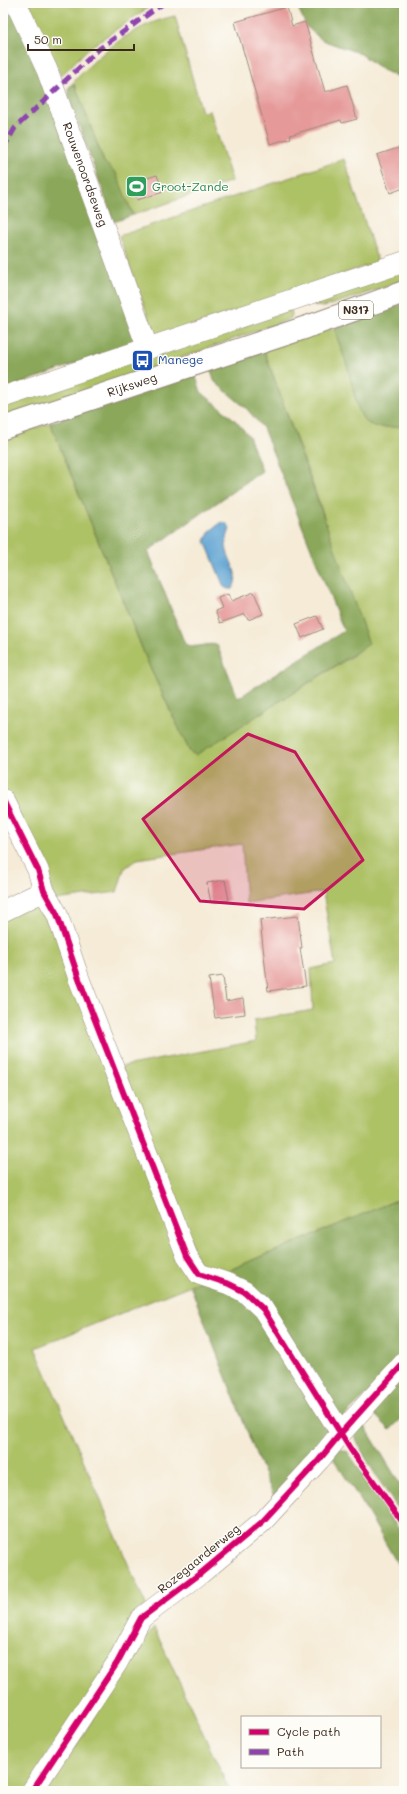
<svg xmlns="http://www.w3.org/2000/svg" width="407" height="1794" font-family="Mali,sans-serif">
<style>
.green{fill:#adc165;stroke:#747642}
.forest{fill:#8aa75a;stroke:#62683c}
.water{fill:#5ca1d1;stroke:#4c6678}
.building{fill:#e59998}
.lines{fill:none;stroke-linecap:round;stroke-linejoin:round}
.minor-casing{stroke:#988a7a;stroke-width:22}
.major-casing{stroke:#988a7a;stroke-width:24}
.minor{stroke:#fff;stroke-width:21}
.major{stroke:#fff;stroke-width:22}
.quiet{stroke:#8e44ad;stroke-width:5;stroke-dasharray:10 5;stroke-linecap:butt}
.cycleway-casing{stroke:#fdfcf7;stroke-width:8}
.cycleway{stroke:#d6006c;stroke-width:6}
.marked{fill:#c2185b;fill-opacity:0.2;stroke:#c2185b;stroke-width:3;stroke-linejoin:round}
.labels{text-anchor:middle;stroke-width:3;stroke-linejoin:round;paint-order:stroke}
.shield{fill:#fdfcf7;stroke:#75695f;stroke-width:1}
.shield-label{font-size:11px;font-weight:bold;fill:#3b2a1e}
.street-label{font-size:12px;fill:#3b2a1e;stroke:#fdfcf7}
.leisure-label{font-size:12px;fill:#27864d;stroke:#fdfcf7;text-anchor:start}
.transit-label{font-size:12px;fill:#164399;stroke:#fdfcf7;text-anchor:start}
</style>
<rect width="100%" height="100%" fill="#fdfcf7"/>
<filter id="ink" filterUnits="userSpaceOnUse"><feTurbulence type="fractalNoise" baseFrequency=".025" numOctaves="2"/><feDisplacementMap in="SourceGraphic" scale="8" xChannelSelector="R" yChannelSelector="G"/><feConvolveMatrix kernelMatrix="1 2 1 2 8 2 1 2 1" color-interpolation-filters="sRGB"/></filter>
<filter id="wash" filterUnits="userSpaceOnUse"><feTurbulence type="fractalNoise" baseFrequency=".012" numOctaves="4" result="noise"/><feDisplacementMap in="SourceGraphic" scale="16" xChannelSelector="R" yChannelSelector="G"/><feGaussianBlur stdDeviation="0.9" result="paint"/><feColorMatrix in="noise" values="0 0 0 0 0 0 0 0 0 0 0 0 0 0 0 0 0 1.4 0 .05"/><feComposite in="paint" operator="in"/></filter>
<g filter="url(#wash)">
<rect width="100%" height="100%" fill="#f5ebd7"/>
<path class="green" d="M29,3h126l-66,45 -28,28z
M175,16l27,96 8,-1 22,70 -99,34 -8,-19 -21,-34 -29,-77h-4c27,-31 63,-61 104,-69z
M344,159l34,103 -213,73 -7,-1 -5,-4 -34,-94z
M404,268v13l-80,26 -9,-1v-7z
M291,310l1,5 -2,4 -287,102v-21z
M334,328l14,39 38,60 18,-1v771l-184,77 -19,-5 -82,-202 137,-26 -2,-21 59,-10 -2,-41 24,-5 -12,-72 -77,11 -4,-59 -105,15 -13,10 -7,23 -62,8 -11,-29 -41,-86v-346l47,-16 101,247 39,82 4,2 160,-99 -31,-142 -59,-163z
M44,902l159,378 -168,68 115,267 -117,176h-30v-875z
M154,1628l76,163h-182l79,-127 17,-25z"/>
<path class="forest" d="M3,3h12l128,336 -140,51z
M278,3h126v83l-6,-9 -17,-8 -20,-15 -39,-14 -15,-13 -10,-21z
M71,85h4l29,77 12,11 17,42 -19,7 -45,-124 -1,-9z
M404,303v123c-11,1 -30,4 -39,-5 -9,-9 -13,-39 -17,-52 -4,-14 -10,-27 -14,-41z
M264,350l105,294 -173,111 -6,-3 -39,-82 -101,-247 145,-49 6,18 34,28 14,16 13,35 -114,80 37,93c11,6 21,-2 32,1l21,53 106,-67 -81,-203 -16,-19 -32,-27 -5,-14z
M404,1197v164l-63,58 -66,-102 -55,-43z
M203,1280l29,11 29,27 71,116 -56,67 -17,-39 -69,-177z
M404,1375v41l-14,14 -19,-19z
M363,1423l41,68v26c-11,-15 -50,-72 -50,-87z
M339,1448l9,4 56,85v38l-43,-74 -30,-46z"/>
<path class="water" d="M222,522l5,2 3,4c-1,5 -4,11 -4,16 0,15 17,31 6,45h-4l-4,-2 -19,-46 5,-10z"/>
<g id="blocks">
<path class="building" d="M287,7l5,19 13,-4 20,70 22,-7 10,34 -15,4 -1,-3 -51,15 1,3 -21,6 -35,-122z
M404,146v42l-14,5 -13,-38z
M157,175l6,17 -26,8 -6,-17z
M254,592l9,22 -15,6 -3,-6 -25,9 -5,-12 7,-3 -4,-10 10,-4 3,7z
M317,616l6,13 -21,9 -6,-14z
M225,880l4,20 -18,3 -4,-20z
M298,916l4,32h-2l6,38 -38,5 -8,-71z
M223,976l3,25 17,-3 2,16 -30,4 -6,-40z"/>
</g>
</g>
<g filter="url(#ink)">
<use href="#blocks" fill-opacity="0" stroke="#988a7a" stroke-width="1"/>
<g class="lines">
<defs>
<g id="minor">
<path id="s1" d="M16,3l31,67 101,279"/>
<path d="M3,397l401,-135"/>
<path d="M3,800l35,70 6,21 13,23 22,65 108,277 12,18 30,10 16,8 18,17 78,124"/>
<path d="M3,911l41,-20"/>
<path d="M32,1791l85,-128 24,-45 60,-45 61,-51 57,-62 22,-27 63,-70"/>
</g>
<g id="major">
<path id="s2" d="M3,428l304,-101 97,-35"/>
</g>
</defs>
<use href="#minor" class="minor-casing"/>
<use href="#major" class="major-casing"/>
<use href="#minor" class="minor"/>
<use href="#major" class="major"/>
<path class="quiet" d="M395,3l9,2
M3,149l12,-21 84,-79 65,-46"/>
<defs>
<path id="cycleway" d="M3,800l35,70 6,21 13,23 22,65 108,277 12,18 30,10 16,8 18,17 88,141 53,74
M32,1791l85,-128 24,-45 60,-45 61,-51 57,-62 22,-27 63,-70"/>
</defs>
<use href="#cycleway" class="cycleway-casing"/>
<use href="#cycleway" class="cycleway"/>
</g>
</g>
<path class="marked" d="M248,734l47,18 68,108 -59,49 -104,-8 -57,-82z"/>
<defs>
<symbol id="stadium-square" viewBox="-11 -11 22 22"><rect x="-9" y="-9" width="18" height="18" rx="4" fill="#2e9e5b" stroke="#fdfcf7"/><path d="M0-5a6.5 5 0 1 0 0 10a6.5 5 0 1 0 0-10ZM-3.5-1.8h7v3.6h-7Z" fill="#fff"/></symbol>
<symbol id="bus-square" viewBox="-11 -11 22 22"><rect x="-9" y="-9" width="18" height="18" rx="4" fill="#1a4fb4" stroke="#fdfcf7"/><path d="M-5-6H5V4H4V6H2V4H-2V6H-4V4H-5ZM-3.5-4V0h7V-4ZM-3.5 1.2v1.5H-2V1.2ZM2 1.2v1.5H3.5V1.2Z" fill="#fff"/></symbol>
</defs>
<g fill-rule="evenodd">
<use href="#stadium-square" x="124" y="174" width="25" height="25"/>
<use href="#bus-square" x="130" y="348" width="25" height="25"/>
</g>
<g class="labels">
<rect class="shield" x="339" y="301" width="34" height="18" rx="3"/>
<g class="shield-label">
<text x="356" y="314">N317</text>
</g>
<g class="street-label">
<text dy="4" stroke="none"><textPath href="#s1" startOffset="185">Rouwenoordseweg</textPath></text>
<text dy="4" stroke="none"><textPath href="#s2" startOffset="136">Rijksweg</textPath></text>
<text transform="translate(199 1559) rotate(-39)" y="4">Rozegaarderweg</text>
</g>
<g class="leisure-label">
<text x="152" y="191">Groot-Zande</text>
</g>
<g class="transit-label">
<text x="158" y="364">Manege</text>
</g>
</g>
<rect width="407" height="1794" fill="none" stroke="#fdfcf7" stroke-width="16"/>
<rect x="241" y="1716" width="140" height="52" fill="#fdfcf7" stroke="#afa8a0"/>
<rect x="249" y="1729" width="20" height="6" fill="#d6006c" stroke="#afa8a0"/>
<text x="277" y="1736" font-size="12" fill="#3b2a1e">Cycle path</text>
<rect x="249" y="1749" width="20" height="6" fill="#8e44ad" stroke="#afa8a0"/>
<text x="277" y="1756" font-size="12" fill="#3b2a1e">Path</text>
<path d="M28 44v6h106v-6" fill="none" stroke="#3b2a1e" stroke-width="2"/>
<text x="34" y="44" font-size="12" fill="#3b2a1e" stroke="#fdfcf7" stroke-width="3" paint-order="stroke">50 m</text>
</svg>
